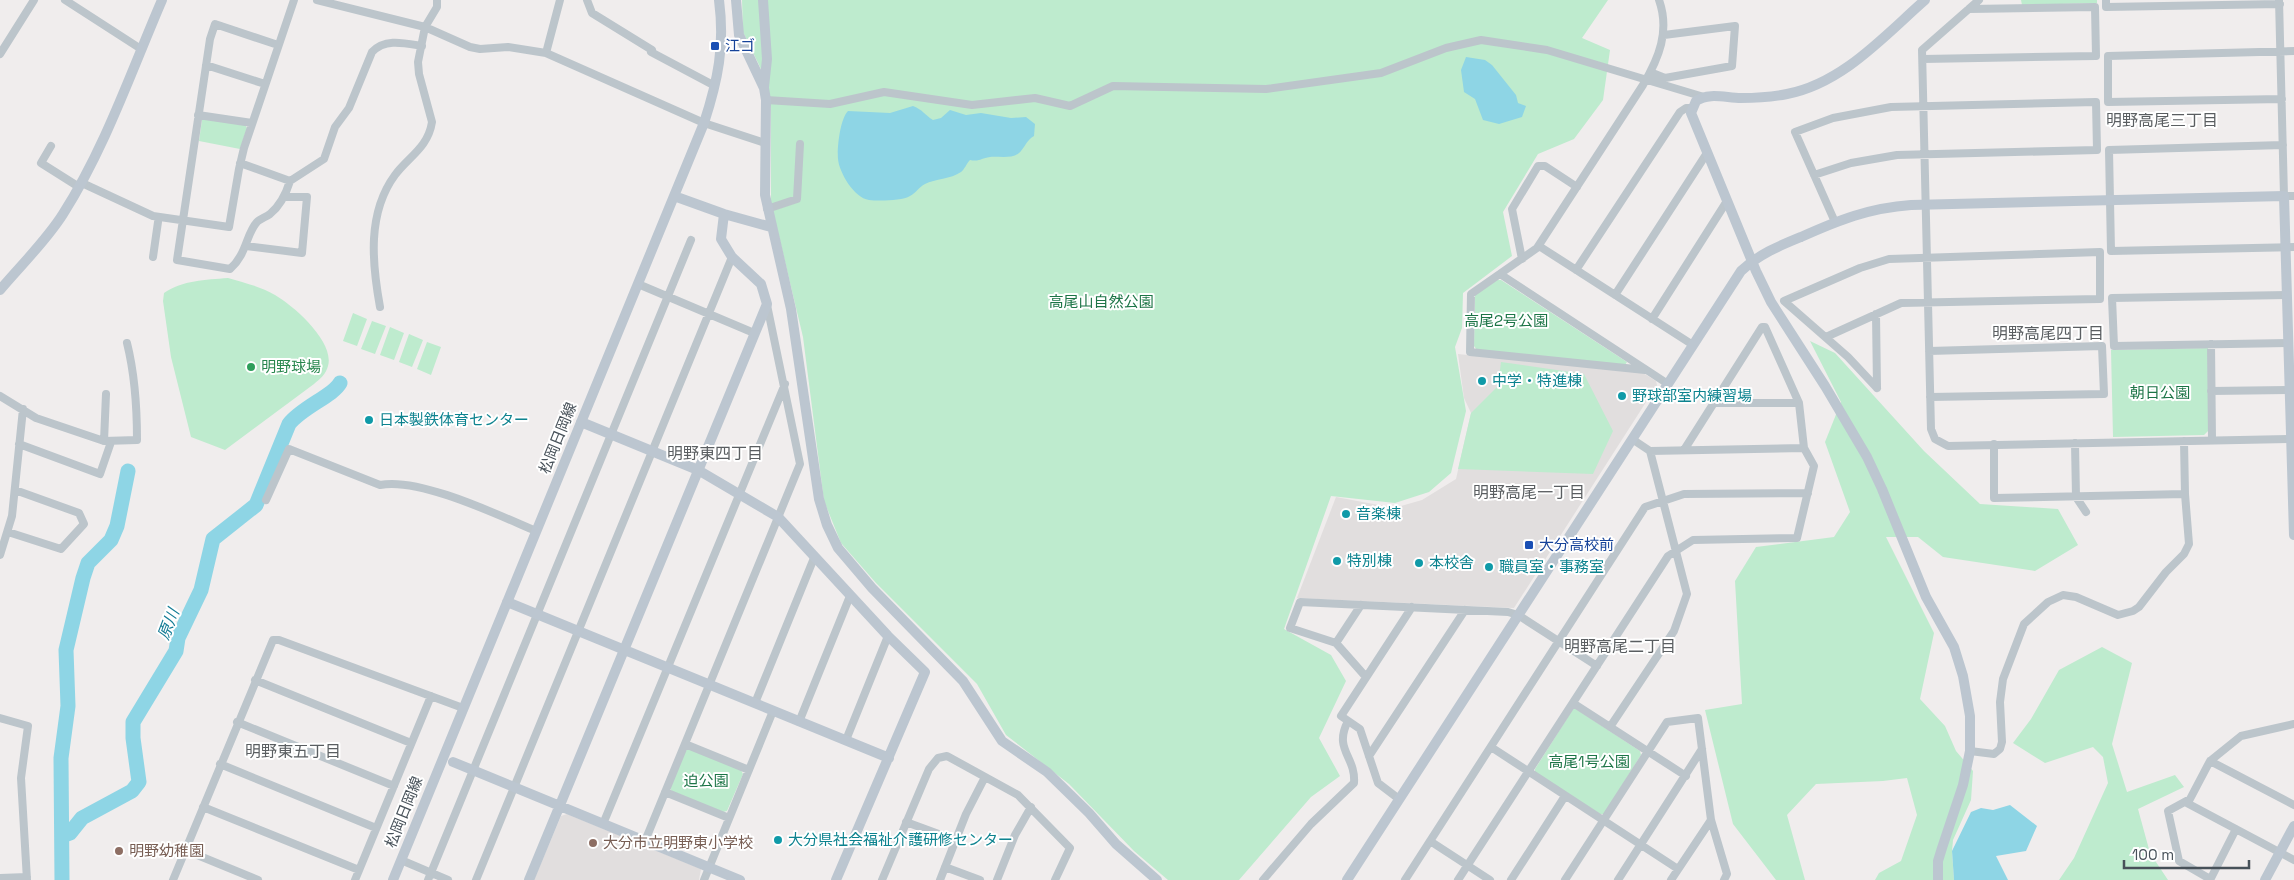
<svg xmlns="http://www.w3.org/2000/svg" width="2294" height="880" font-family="'Space Grotesk','Noto Sans JP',sans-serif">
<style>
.education{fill:#e1dede}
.green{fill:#beebce}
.water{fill:#8ed5e5}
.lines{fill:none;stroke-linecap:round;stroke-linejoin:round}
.river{stroke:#8ed5e5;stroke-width:15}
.street{stroke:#bcc5cb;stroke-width:8}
.secondary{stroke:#bcc6d0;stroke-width:10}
.transit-dot{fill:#1a4fb4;stroke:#fff;stroke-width:2}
.leisure-dot{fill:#2e9e5b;stroke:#fff;stroke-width:2}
.culture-dot{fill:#0f9aa8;stroke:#fff;stroke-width:2}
.education-dot{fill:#8d6e63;stroke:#fff;stroke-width:2}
.labels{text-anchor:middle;stroke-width:4;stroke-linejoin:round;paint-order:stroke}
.transit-label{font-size:15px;fill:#164399;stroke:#fff;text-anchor:start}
.park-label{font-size:15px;fill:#1d7547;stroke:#fff}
.leisure-label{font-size:15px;fill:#27864d;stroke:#fff;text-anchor:start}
.culture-label{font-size:15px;fill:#0d838f;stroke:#fff;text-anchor:start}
.street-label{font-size:15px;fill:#475159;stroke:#fff}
.education-label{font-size:15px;fill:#785e54;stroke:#fff;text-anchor:start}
.neighbourhood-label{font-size:16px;fill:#5a5e61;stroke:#fff}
.water-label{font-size:16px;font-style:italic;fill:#167d96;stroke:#fff}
</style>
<rect width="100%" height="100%" fill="#f0eded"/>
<path class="education" d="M1458,354l185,19 13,8 1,4 -143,223 -217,-10 39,-101 48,9h17l21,-6 34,-21 15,-66 -7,-15z
M567,814l134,55 -2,11h-165l27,-64z"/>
<path class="green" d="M742,0h866l-26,38 28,12 -7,50 -29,39 -36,15 -35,58 9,44 -49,37 -1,35 -7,19 11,64 -15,62 -22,19 -34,11 -64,-7 -47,133 47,26 15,26 -27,57 21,38 -29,21 -72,83h-71l-34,-29 -65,-67 -63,-49 -29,-51 -101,-101 -35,-40 -17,-42 -21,-164 -32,-134v-95l-11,-41 -17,-35z
M2021,0h76v3l-75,2z
M204,118l41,7 2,3 -7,21 -41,-8 3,-21z
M228,278c16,5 32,8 47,17 19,11 60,47 53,71 -2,8 -8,13 -14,18l-89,66 -34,-13 -20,-80 -8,-56 1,-8c19,-13 41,-13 64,-15z
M1497,280h4l126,82 -2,3 -148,-15 -3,-4 1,-51z
M353,313l14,6 -10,27 -14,-5z
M372,321l14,5 -11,28 -14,-5z
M390,327l14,6 -10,27 -14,-5z
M409,334l14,6 -11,27 -13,-5z
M1810,341l25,12 89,98 56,53 78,5 20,36 -43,26 -92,-14 -25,-20h-32l48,96 -14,66 25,27 11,25 17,20 -2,29 -18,40 -1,11 2,29h-79l4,-7 22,-12 16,-46 -10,-37 -24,3 -67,3 -29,31 18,65h-29l-43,-56 -28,-114 37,-6 -7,-123 21,-34 78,-10 16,-25 -25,-70 16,-40z
M427,342l14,5 -10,28 -14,-6z
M2208,348l1,82 -5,5 -91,2 -2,-87z
M1501,362l83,12 29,57 -20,43 -135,-5 13,-56 27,-27z
M2102,647l30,16 -20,81 15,48 48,-17 9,12 -46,22 12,44 18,27h-109l15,-22 34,-75 -5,-26 -10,-10 -48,16 -32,-20 18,-24 28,-49z
M1573,709h3l64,42 1,4 -37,59h-4l-65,-42v-3z
M689,749l52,21 2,4 -16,37 -4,1 -51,-20 -2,-4 15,-37z"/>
<path class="water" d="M1466,57l19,3 7,5 24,30 2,8 8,3 -4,11 -23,7 -16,-4 -8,-21 -11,-7 -3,-22z
M913,106c10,4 12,9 20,14l8,-2 9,-8 16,5 15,-2 30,5 15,-1 9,7 -1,12c-7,4 -8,9 -13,15 -7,9 -22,5 -31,6 -9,1 -10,5 -20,3 -3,3 -6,10 -9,12 -10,7 -26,7 -36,12 -6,3 -9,9 -15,12 -8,5 -32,5 -41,4 -15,-2 -30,-28 -31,-41 -1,-11 2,-40 10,-48l42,2z
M2010,805l27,21 -11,25 -30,5 12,24h-54l-2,-29 19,-39 10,-4 12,2z"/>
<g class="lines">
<path class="river" d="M62,836l8,-3 12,-15 50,-27 7,-9 -6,-44v-16l43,-71 2,-13 23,-48 12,-51 43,-34 33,-81c13,-17 44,-28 51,-41
M62,880l-1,-122 7,-52 -2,-56 17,-72 5,-15 23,-23 6,-14 11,-55"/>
<path class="street" d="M65,0l76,49
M317,0l108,27 45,20 10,2 28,-2 38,6 158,70 61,20
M587,0l5,13 60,37 -1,2 64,34
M1979,0l-57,50 9,379 4,10 13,7 342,-7
M2106,0v7l174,-3
M2279,0l5,196h10
M278,45l-63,-21 -5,15 -33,221 53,9c17,-15 16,-35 27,-47 3,-3 9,-5 13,-8 11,-9 16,-20 20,-33
M546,53l14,-53
M0,54l34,-54
M1923,59l173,-3 -1,-49 -126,2
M206,65l59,19
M1650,72l15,6 67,-12 3,-40 -71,9
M2282,99l-174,3v-46l186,-5
M766,100l64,4 54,-12 88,13 63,-7 35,8 43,-20 153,3 115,-16 65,-25 35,-8 66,10 157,47
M198,115l54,8
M2283,145l-174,5 2,101 183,-4
M51,146l-10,17 38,24
M240,163l50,18 34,-22 11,-32 14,-19 23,-56c13,-14 32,-9 50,-6
M1814,175l37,-12 46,-8 200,-5 -1,-48 -205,5 -58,11 -38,14 40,90
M82,183l71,33 76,11 10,-58 5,-21 50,-148
M767,209l30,-10 3,-55
M246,246l56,7 5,-56h-22
M1539,246l154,99
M153,257l5,-35
M1522,259l-10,-50 26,-43h7l32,21
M1576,270l104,-158 6,-4h6
M1500,274l168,110
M638,284l116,49
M1615,295l92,-142
M2287,295l-175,3 2,48 174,-3
M380,307c-8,-44 -13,-94 15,-132 13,-18 33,-27 37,-53l-13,-48 -1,-12 7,-35 12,-20v-7
M1876,314l1,74
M1652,319l75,-118
M1826,337l75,-34 199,-4v-47l-211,7 -29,9 -76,33 64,56 29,31
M2211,344l1,96
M1929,351l173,-5 2,48 -174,3
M1645,370l-175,-18 1,-58 66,-46 106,-163c16,-27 27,-54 16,-85
M2211,391l78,-1
M0,396l36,22 68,23 33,-1c0,-33 -2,-65 -10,-97
M1714,403h85
M1632,439l18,12 154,-3
M104,441l2,-47
M2075,443l1,54 10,15
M19,444l81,30 11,-32
M1994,444v54l191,-4
M266,500l23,-51 91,36c39,-8 118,30 156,46
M8,532l53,17 23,-25 -5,-11 -64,-23
M0,555l12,-39 11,-107
M1336,643l25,-38
M1366,677l-30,-34 -46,-15 10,-26 208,10 10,3 79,51
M255,680l156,63
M755,703l59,-145
M1573,703l113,73
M0,718l28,8 -7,52 6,102
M237,722l157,64
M799,722l51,-126
M1610,727l64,-96 13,-37 -37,-143
M846,740l42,-104
M685,744l64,26
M1491,747l187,122
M1970,751l24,3 6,-5 2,-7 -2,-40 3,-23 21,-55 24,-22 15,-7 13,2 42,18 15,-4 6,-4 27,-35 18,-18 5,-10 -4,-50 -1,-53
M1369,756l96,-146
M2210,761l84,44
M220,764l156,64
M665,792l64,26
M1399,799l-21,-16 -18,-54 -19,-13 71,-109
M2185,802l109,58
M203,807l156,63
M906,822l49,18
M603,824l182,-440
M645,841l155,-377 -33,-159
M1430,841l60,39
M185,850l73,30
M401,860l47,20
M945,867l35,13
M0,878l27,-1
M2210,879l-31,-18 -11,-50 22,-12 20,-38 31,-25 53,-12
M173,880l100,-240h6l184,68
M355,880l76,-184
M428,880l263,-640
M476,880l256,-623
M704,880l69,-169
M882,880l47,-111 9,-11 9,-2 71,39 52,53 -15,32
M940,880l26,-66 19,-37
M997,880l18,-45 16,-28
M1263,880l48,-56 43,-41c2,-27 -21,-33 -6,-62
M1405,880l240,-373 39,-13 124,-1
M1458,880l210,-324 25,-16 104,-2 17,-72 -10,-18 -5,-45 -34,-76h-3l-78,123
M1511,880l54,-84
M1565,880l102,-158 31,-4 13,102 16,54 -3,6
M1618,880l84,-131
M1671,880l40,-60
M2210,880l26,-51"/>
<path class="secondary" d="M736,0l3,35 25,53 2,12 -1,95 26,114 28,190 8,26 11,23 34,40 91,93 39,60 45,31 42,41 27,31 41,36
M763,0l4,59 -3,28
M1925,0c-41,36 -82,83 -138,94 -15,3 -31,4 -46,4 -15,0 -32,-6 -45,3l-5,12 65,158 15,31 54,84 42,71 15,32 44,108 28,50 9,29 7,40v35l-7,34 -21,63 -4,13v19
M674,196l50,18 47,13
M0,290c21,-25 46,-49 63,-76 42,-66 68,-142 99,-214
M581,422l117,48 80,47 110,119 37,36 -89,208
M507,602l382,156
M453,762l287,118
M393,880l311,-757c14,-43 21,-77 15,-123
M529,880l238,-576 -6,-20 -29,-27 -11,-18 3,-25
M1347,880l394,-609c18,-17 38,-25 60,-34 38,-17 68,-29 110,-32l373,-9 10,339
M2265,880l29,-54"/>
</g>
<g class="transit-dot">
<rect x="710" y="41" width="10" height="10" rx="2.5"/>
<rect x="1524" y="540" width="10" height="10" rx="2.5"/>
</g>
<circle class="leisure-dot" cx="251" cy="367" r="5"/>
<g class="culture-dot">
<circle cx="1482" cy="381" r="5"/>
<circle cx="1622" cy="396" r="5"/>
<circle cx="369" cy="420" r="5"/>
<circle cx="1346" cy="514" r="5"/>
<circle cx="1337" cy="561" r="5"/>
<circle cx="1419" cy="563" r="5"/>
<circle cx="1489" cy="567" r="5"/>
<circle cx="778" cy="840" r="5"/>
</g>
<g class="education-dot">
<circle cx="593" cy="843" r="5"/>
<circle cx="119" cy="851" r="5"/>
</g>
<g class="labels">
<g class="transit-label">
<text x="725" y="51">江ゴ</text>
<text x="1539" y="550">大分高校前</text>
</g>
<g class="park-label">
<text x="1101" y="307">高尾山自然公園</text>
<text x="1506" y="326">高尾2号公園</text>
<text x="2160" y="398">朝日公園</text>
<text x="1589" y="767">高尾1号公園</text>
<text x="706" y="786">迫公園</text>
</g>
<g class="leisure-label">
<text x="261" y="372">明野球場</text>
</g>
<g class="culture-label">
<text x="1492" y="386">中学・特進棟</text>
<text x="1632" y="401">野球部室内練習場</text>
<text x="379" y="425">日本製鉄体育センター</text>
<text x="1356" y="519">音楽棟</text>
<text x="1347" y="566">特別棟</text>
<text x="1429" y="568">本校舎</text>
<text x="1499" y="572">職員室・事務室</text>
<text x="788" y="845">大分県社会福祉介護研修センター</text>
</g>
<g class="street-label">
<text transform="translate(558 438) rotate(-68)" y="5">松岡日岡線</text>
<text transform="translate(404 812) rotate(-68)" y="5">松岡日岡線</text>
</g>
<g class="education-label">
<text x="603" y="848">大分市立明野東小学校</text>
<text x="129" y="856">明野幼稚園</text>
</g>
<g class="neighbourhood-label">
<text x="2162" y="126">明野高尾三丁目</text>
<text x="2048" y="339">明野高尾四丁目</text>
<text x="715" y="459">明野東四丁目</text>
<text x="1529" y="498">明野高尾一丁目</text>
<text x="1620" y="652">明野高尾二丁目</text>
<text x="293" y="757">明野東五丁目</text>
</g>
<g class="water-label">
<text transform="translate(168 624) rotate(-69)" y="6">原川</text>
</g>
</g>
<path d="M2124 860v8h125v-8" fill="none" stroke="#475159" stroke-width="2.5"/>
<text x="2132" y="860" font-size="15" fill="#475159" stroke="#ffffff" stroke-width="4" paint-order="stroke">100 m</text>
</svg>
